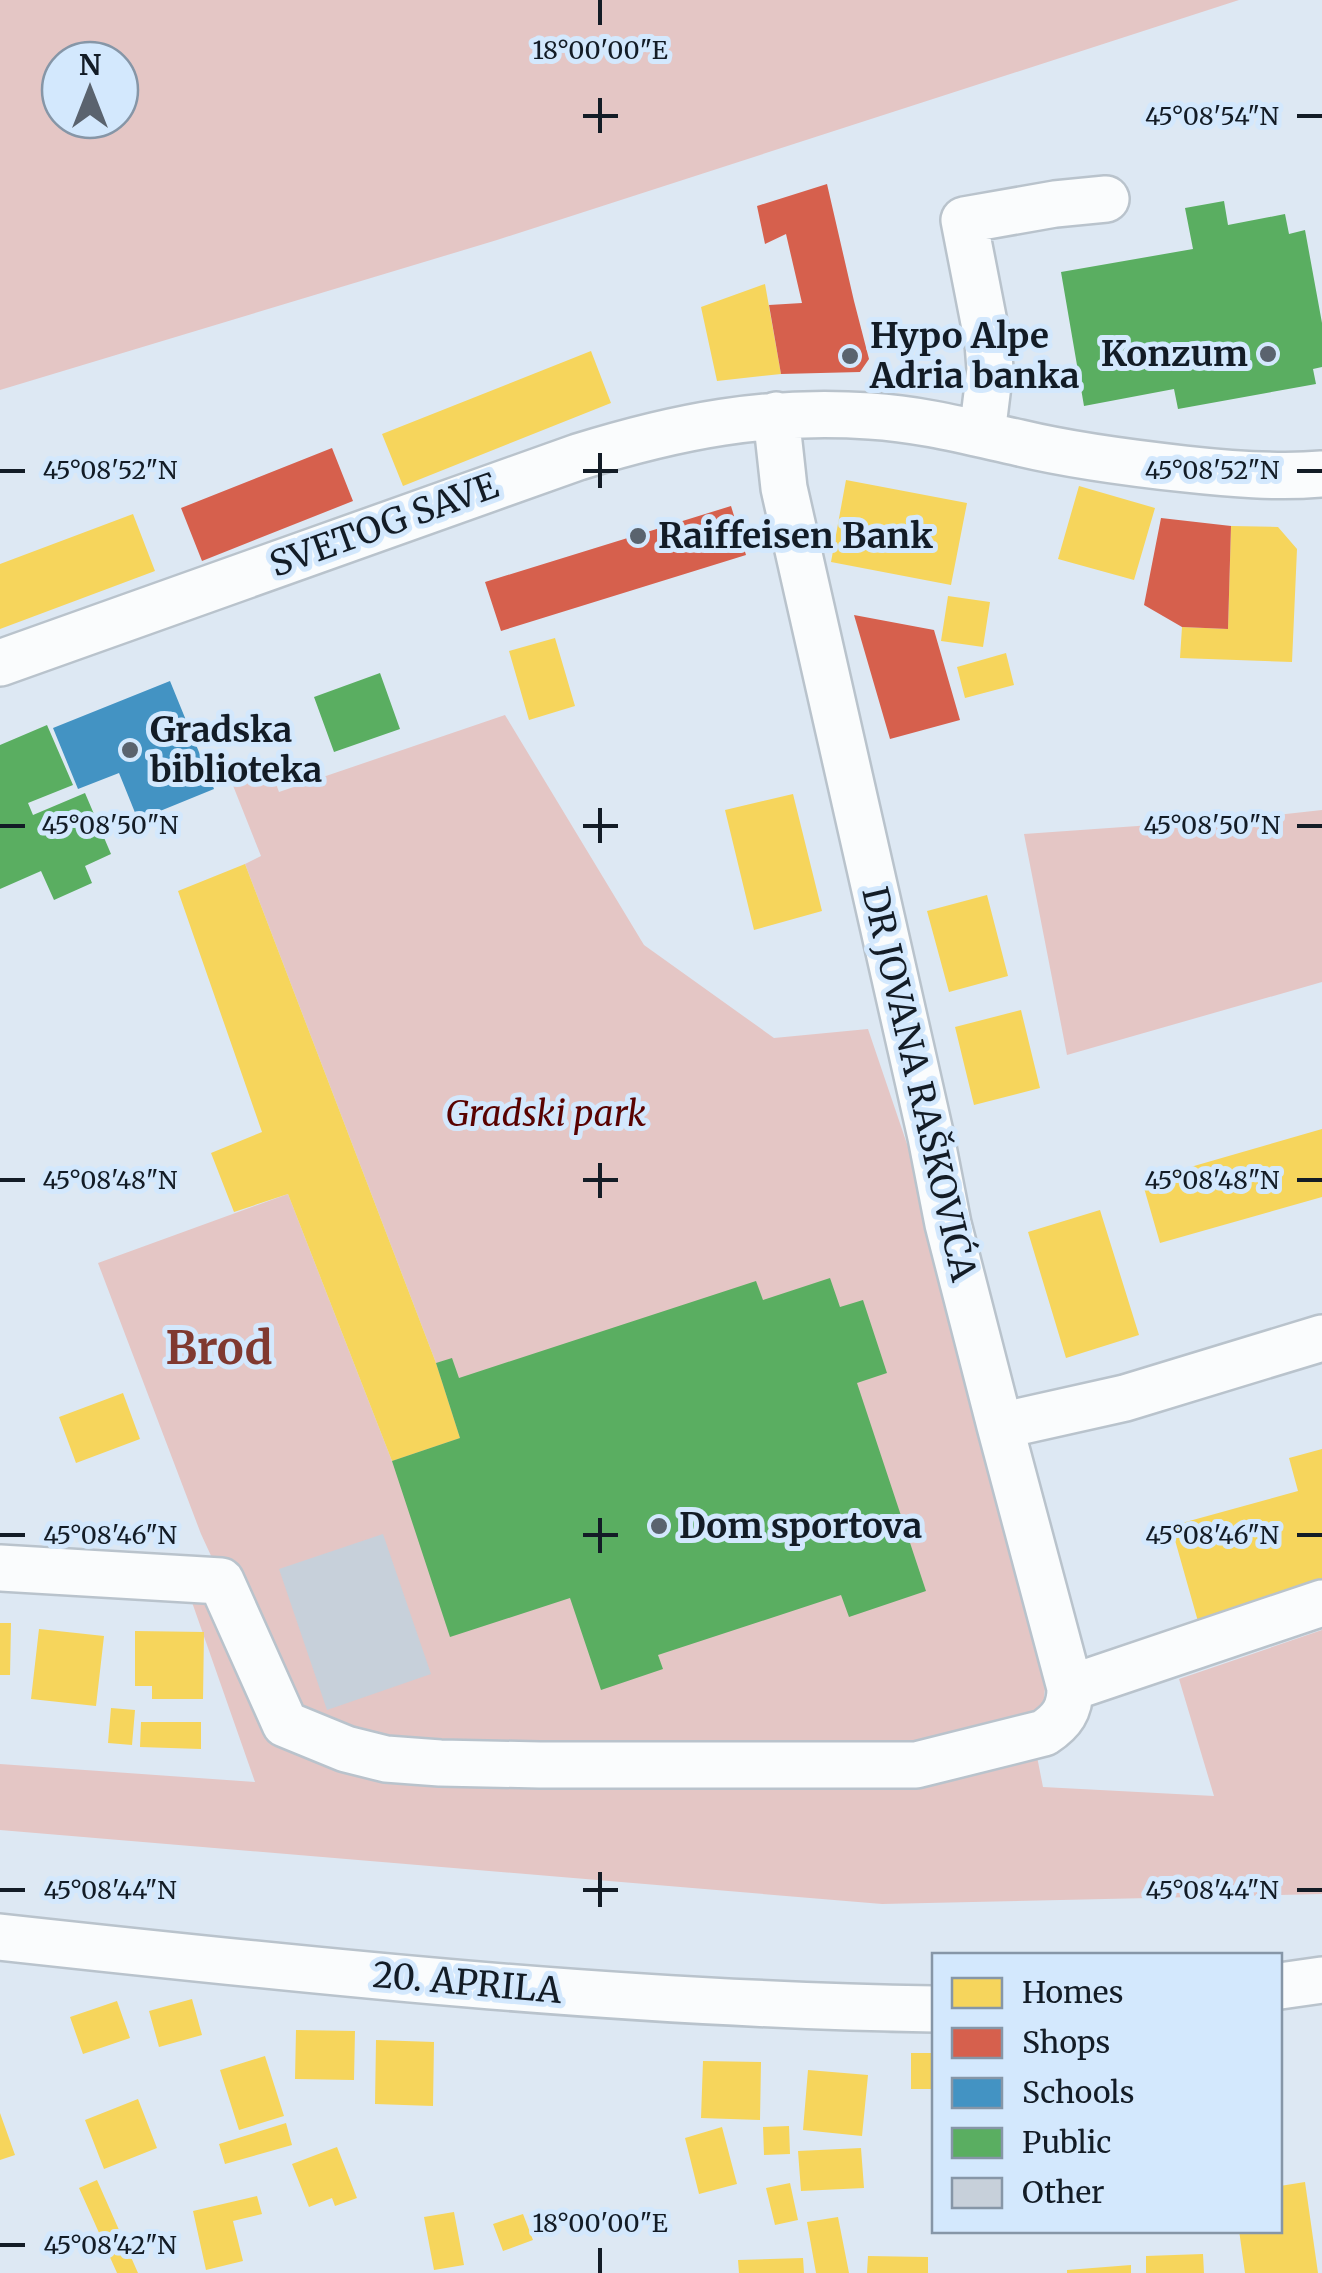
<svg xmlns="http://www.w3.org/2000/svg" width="1322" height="2273" font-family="Merriweather,serif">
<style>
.green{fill:#e4c6c5;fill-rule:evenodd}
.homes{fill:#f6d55c}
.shops{fill:#d6604d}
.schools{fill:#4393c3}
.public{fill:#5aae61}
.building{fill:#c7d0da}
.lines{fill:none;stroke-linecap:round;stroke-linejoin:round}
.minor-casing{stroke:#b9c3cc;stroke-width:50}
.minor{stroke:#fafcfd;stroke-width:45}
.ticks{fill:none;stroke:#131c26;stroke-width:4}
.poi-dot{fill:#5a636e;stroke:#d3e8fd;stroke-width:4}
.labels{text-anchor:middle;stroke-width:10;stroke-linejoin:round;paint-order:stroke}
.poi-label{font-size:35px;font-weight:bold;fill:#131c26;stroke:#d3e8fd;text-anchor:start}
.street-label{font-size:35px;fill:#131c26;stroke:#d3e8fd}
.park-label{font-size:35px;font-style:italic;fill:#590200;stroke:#d3e8fd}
.district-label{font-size:45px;font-weight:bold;fill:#803930;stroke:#d3e8fd}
.ticks-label{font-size:25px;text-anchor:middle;fill:#131c26;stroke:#d3e8fd;stroke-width:10;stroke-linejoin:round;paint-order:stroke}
</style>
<rect width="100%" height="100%" fill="#dde8f3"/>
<path class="green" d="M0,0h1239l-742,240 -497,150zM60,60h60v60h-60z
M505,715l139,230 130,93 94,-9 40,118 13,62 125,471 -3,26 -13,15 13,66 171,9 -35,-117 143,-49v264l-440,10 -882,-74v-66l255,18 -75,-214 33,-8 -12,-26 -103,-271 190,-69 104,267 44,-98 -191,-499 16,-8 -31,-78 38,-16 11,30z
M1322,810v172l-255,73 -43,-221 227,-16z"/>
<path class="homes" d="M765,284l16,90 -64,7 -16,-74z
M591,351l20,52 -208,83 -21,-52z
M846,480l121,23 -16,82 -120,-23z
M1079,486l76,22 -21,72 -76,-21z
M133,514l22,57 -155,58v-65z
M1231,526l47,1 19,22 -5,113 -112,-4 2,-31 46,2z
M948,596l42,6 -7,45 -42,-6z
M555,638l20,68 -46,14 -20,-69z
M1006,653l8,32 -49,13 -8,-31z
M793,794l29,117 -68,19 -29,-120z
M245,864l191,499 24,75 -68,23 -104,-267 -54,18 -23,-59 51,-21 -84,-241z
M987,895l21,81 -59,16 -22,-81z
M1021,1010l19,78 -66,17 -19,-78z
M1322,1129v68l-162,46 -18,-62z
M1100,1210l39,125 -73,23 -38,-126z
M123,1393l17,46 -64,24 -17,-46z
M1322,1449v142l-123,34 -28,-99 127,-35 -9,-33z
M0,1623h11l-1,52h-10z
M39,1629l65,7 -8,70 -65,-7z
M135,1631l69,1 -1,67h-51v-13h-17z
M111,1708l24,2 -3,35 -24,-2z
M141,1722h60v27l-61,-2z
M192,1999l10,36 -43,12 -10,-36z
M117,2001l13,37 -47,16 -13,-37z
M296,2030l59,1 -1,49 -59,-1z
M376,2040l58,2 -1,64 -58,-2z
M911,2053h23v36h-23z
M265,2056l19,60 -45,14 -19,-60z
M703,2061l58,1 -1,58 -59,-2z
M808,2070l60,5 -6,61 -59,-6z
M138,2099l19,49 -53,21 -19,-49z
M0,2113l15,42 -15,5z
M286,2123l6,22 -67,19 -6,-20z
M789,2126l1,28 -26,1 -1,-28z
M722,2127l15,57 -38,10 -14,-56z
M337,2147l20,51 -22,8 -3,-8 -23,9 -17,-43z
M861,2148l3,40 -63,3 -3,-40z
M97,2180l41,93h-21l-38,-85z
M1305,2182l13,91h-73l-6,-43h41v-44z
M790,2183l8,37 -23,5 -9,-37z
M257,2196l5,18 -29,7 10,40 -37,9 -13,-59z
M454,2212l10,53 -30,5 -10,-53z
M523,2214l10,26 -30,11 -10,-27z
M838,2217l11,56h-33l-9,-51z
M1203,2254l1,19h-58v-17z
M868,2256l60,1v16h-61z
M803,2258l1,15h-65l-1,-13z
M1131,2265v8h-64v-3z"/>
<path class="shops" d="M827,184l27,117 15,58 -9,13 -79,2 -12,-69 33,-2 -16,-69 -21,10 -8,-38z
M332,448l21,53 -151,60 -21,-53z
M731,506l15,49 -245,76 -16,-49z
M1161,518l70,8 -3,103 -46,-2 -38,-22z
M854,615l80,15 26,90 -70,19z"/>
<path class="schools" d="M170,681l44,108 -76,31 -19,-47 -41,16 -25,-61z"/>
<path class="public" d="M1224,201l4,24 57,-11 4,20 16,-4 17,93v44l-9,2 3,15 -138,25 -4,-20 -90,17 -23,-134 132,-23 -8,-41z
M380,673l20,56 -66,23 -20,-55z
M47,725l26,60 -45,18 5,12 52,-22 26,61 -26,12 7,17 -38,17 -13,-29 -41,18v-144z
M830,1278l10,29 23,-7 24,73 -30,10 69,208 -77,26 -8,-22 -183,60 5,14 -62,21 -31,-92 -120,39 -58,-176 68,-23 -24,-75 16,-5 7,20 297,-97 7,19z"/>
<path class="building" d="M383,1534l48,140 -104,36 -48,-141z"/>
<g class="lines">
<defs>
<path id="minor" d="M776,415l8,73 147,649 17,87 52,202 125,-28 197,-60
M982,434l8,-65 -2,-26 -24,-123 91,-16 51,-5
M0,663l578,-206c100,-31 187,-48 292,-41 51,3 100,16 150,27 54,13 110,20 165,26 45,5 92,9 137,5
M0,1568l221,13 64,143 61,25 40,10 54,4 100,2h376l128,-32c18,-12 26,-23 26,-45l-70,-262
M1070,1688l252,-85
M0,1937c310,34 622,67 934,72
M1280,1986l42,-6"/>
</defs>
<use href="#minor" class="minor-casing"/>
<use href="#minor" class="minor"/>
</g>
<path class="ticks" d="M600,0v25M600,98v35M583,116h35M1297,116h25M600,453v35M0,471h25M583,471h35M1297,471h25M600,808v35M0,826h25M583,826h35M1297,826h25M600,1163v35M0,1180h25M583,1180h35M1297,1180h25M600,1518v35M0,1535h25M583,1535h35M1297,1535h25M600,1872v35M0,1890h25M583,1890h35M1297,1890h25M0,2245h25M600,2248v25"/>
<g class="poi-dot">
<circle cx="1268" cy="354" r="10"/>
<circle cx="850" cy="356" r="10"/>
<circle cx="638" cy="536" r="10"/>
<circle cx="130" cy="750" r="10"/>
<circle cx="659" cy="1526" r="10"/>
</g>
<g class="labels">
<g class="poi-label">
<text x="870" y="348">Hypo Alpe<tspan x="870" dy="40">Adria banka</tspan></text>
<text x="1248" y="366" text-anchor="end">Konzum</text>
<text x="658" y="548">Raiffeisen Bank</text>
<text x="150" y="742">Gradska<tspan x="150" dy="40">biblioteka</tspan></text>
<text x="679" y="1538">Dom sportova</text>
</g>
<g class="street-label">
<text transform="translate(384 525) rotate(-20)" y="12">SVETOG SAVE</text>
<text transform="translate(919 1084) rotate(77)" y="12">DR JOVANA RAŠKOVIĆA</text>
<text transform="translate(467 1983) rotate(5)" y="12">20. APRILA</text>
</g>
<g class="park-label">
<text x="546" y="1126">Gradski park</text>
</g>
<g class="district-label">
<text x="219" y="1364">Brod</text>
</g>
</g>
<g class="ticks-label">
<text x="600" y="59">18°00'00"E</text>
<text x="1212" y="125">45°08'54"N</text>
<text x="110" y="479">45°08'52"N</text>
<text x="1212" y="479">45°08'52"N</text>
<text x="110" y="834">45°08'50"N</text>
<text x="1212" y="834">45°08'50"N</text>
<text x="110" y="1189">45°08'48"N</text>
<text x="1212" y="1189">45°08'48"N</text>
<text x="110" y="1544">45°08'46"N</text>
<text x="1212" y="1544">45°08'46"N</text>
<text x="110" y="1899">45°08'44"N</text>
<text x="1212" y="1899">45°08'44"N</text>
<text x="600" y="2232">18°00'00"E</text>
<text x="110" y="2254">45°08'42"N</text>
</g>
<rect x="932" y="1953" width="350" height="280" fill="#d3e8fd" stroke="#8696a7" stroke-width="2.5"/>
<rect x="952" y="1978" width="50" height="30" fill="#f6d55c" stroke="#8696a7" stroke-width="2.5"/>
<text x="1022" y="2003" font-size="30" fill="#131c26">Homes</text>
<rect x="952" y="2028" width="50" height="30" fill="#d6604d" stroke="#8696a7" stroke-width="2.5"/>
<text x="1022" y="2053" font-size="30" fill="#131c26">Shops</text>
<rect x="952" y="2078" width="50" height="30" fill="#4393c3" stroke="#8696a7" stroke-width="2.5"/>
<text x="1022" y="2103" font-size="30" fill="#131c26">Schools</text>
<rect x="952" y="2128" width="50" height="30" fill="#5aae61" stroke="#8696a7" stroke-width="2.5"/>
<text x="1022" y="2153" font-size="30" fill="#131c26">Public</text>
<rect x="952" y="2178" width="50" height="30" fill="#c7d0da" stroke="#8696a7" stroke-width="2.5"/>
<text x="1022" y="2203" font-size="30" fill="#131c26">Other</text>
<g transform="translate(90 90)"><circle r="48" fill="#d3e8fd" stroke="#8696a7" stroke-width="2.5"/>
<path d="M0-8L18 38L0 25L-18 38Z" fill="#5a636e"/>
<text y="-15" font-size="28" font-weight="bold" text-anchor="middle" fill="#131c26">N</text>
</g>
</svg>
